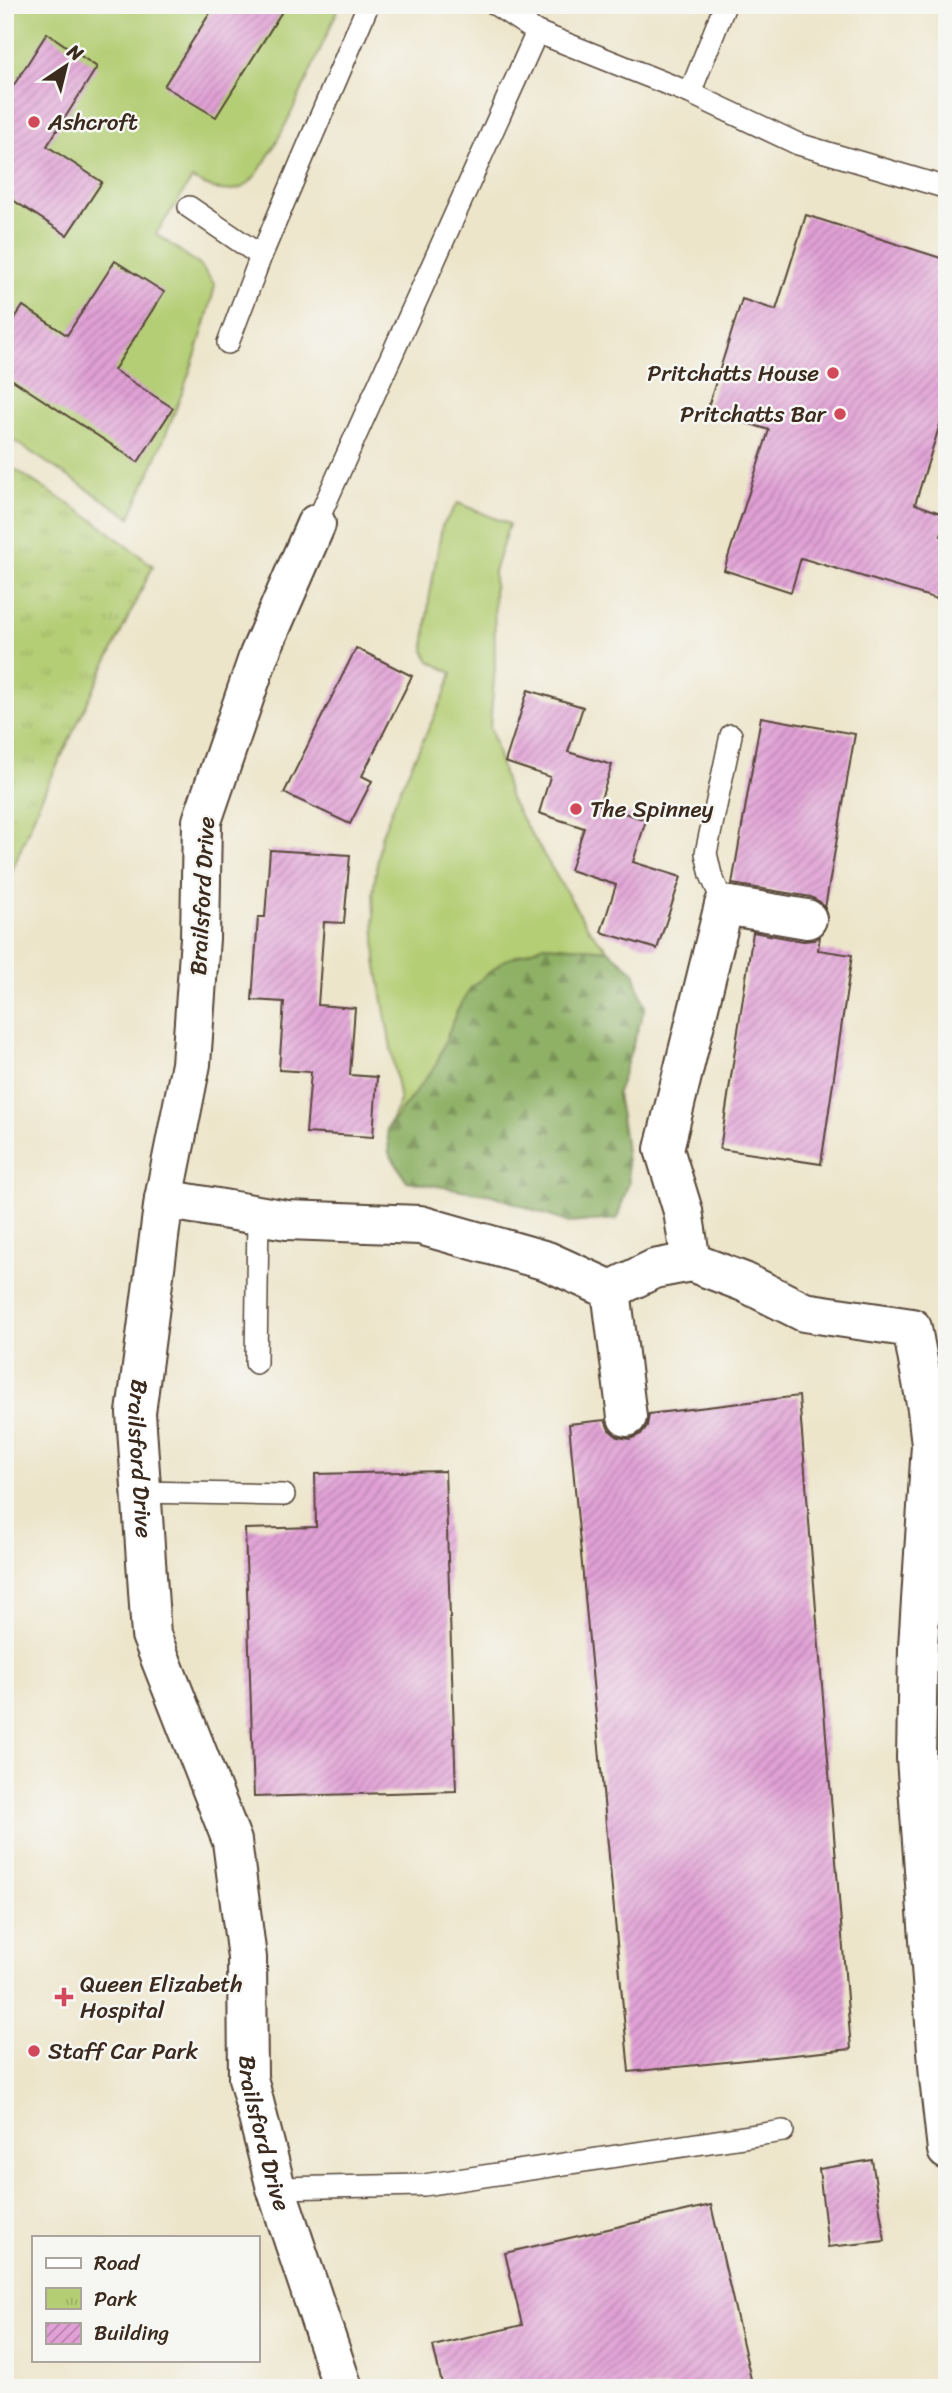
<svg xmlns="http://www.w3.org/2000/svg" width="952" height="2393" font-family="Sriracha,sans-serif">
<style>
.green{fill:#b4ce74;stroke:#787c49;stroke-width:2}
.forest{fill:url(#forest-firs);stroke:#656e42;stroke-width:2}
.park{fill:url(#park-tufts);stroke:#787c49;stroke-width:2}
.building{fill:url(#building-hatch)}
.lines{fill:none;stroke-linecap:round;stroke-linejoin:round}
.service-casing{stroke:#564638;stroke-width:24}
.minor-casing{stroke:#564638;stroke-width:42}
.service{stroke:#fff;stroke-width:21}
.minor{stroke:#fff;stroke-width:38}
.poi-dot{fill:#d1495b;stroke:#f6f6f2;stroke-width:2.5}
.labels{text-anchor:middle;stroke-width:5;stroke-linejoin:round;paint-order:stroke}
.poi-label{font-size:23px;fill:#3b2a1e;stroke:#f6f6f2;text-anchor:start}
.street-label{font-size:23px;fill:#3b2a1e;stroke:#f6f6f2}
</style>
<defs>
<pattern id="forest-firs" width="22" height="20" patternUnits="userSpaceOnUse" patternTransform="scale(1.75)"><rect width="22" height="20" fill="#8fb166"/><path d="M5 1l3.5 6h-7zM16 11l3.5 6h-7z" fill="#769053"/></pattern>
<pattern id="park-tufts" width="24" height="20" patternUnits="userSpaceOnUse" patternTransform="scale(1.75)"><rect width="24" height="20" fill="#b4ce74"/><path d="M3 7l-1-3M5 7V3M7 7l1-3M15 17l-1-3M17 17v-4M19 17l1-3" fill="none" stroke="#9cb164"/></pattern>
<pattern id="building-hatch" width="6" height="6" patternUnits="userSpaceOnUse" patternTransform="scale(1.75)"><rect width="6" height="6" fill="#e1a0d6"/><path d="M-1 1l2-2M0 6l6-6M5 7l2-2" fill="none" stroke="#b883ad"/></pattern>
</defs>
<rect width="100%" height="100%" fill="#f6f6f2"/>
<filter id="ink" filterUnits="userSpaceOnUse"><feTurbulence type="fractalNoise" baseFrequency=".0143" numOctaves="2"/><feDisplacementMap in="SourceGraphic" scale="14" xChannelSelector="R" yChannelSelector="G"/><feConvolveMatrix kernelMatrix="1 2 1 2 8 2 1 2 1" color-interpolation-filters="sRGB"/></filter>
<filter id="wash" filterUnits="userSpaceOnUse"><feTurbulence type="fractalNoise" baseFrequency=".00686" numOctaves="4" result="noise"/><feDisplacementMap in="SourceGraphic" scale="28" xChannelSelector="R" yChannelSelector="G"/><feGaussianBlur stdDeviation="1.57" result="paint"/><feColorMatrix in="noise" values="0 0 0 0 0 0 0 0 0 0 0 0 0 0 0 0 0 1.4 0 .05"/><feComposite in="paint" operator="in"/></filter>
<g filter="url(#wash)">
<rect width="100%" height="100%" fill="#ede5ca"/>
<path class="green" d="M5,5h335c-15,32 -71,171 -97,182 -21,8 -32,1 -51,-8l-36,55 44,31 15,20c-17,77 -53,161 -85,232l-125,-82z
M458,503l51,21 -15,48 1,96 -5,58 20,73 78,129 20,22 -63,-5 -42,16 -32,27 -14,23 -21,54 -49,64 13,-28 -24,-141 -3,-68 8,-55 19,-48 45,-95 7,-21 -22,-12 -6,-10 5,-51 13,-74z"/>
<path class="forest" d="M545,945l63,5 26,22 11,35 -28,87 7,41 5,47 -12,37 -48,4 -77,-28 -85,-14 -18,-28 -2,-24 49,-64 21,-54 14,-23 32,-27z"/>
<path class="park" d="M5,463l90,58 58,45 -114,237 -34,86z"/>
<g id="blocks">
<path class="building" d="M215,5h71l-70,112 -52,-31z
M47,33l50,34 -50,79 55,36 -35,53 -62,-40v-96z
M806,215l141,45v142l-32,102 31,11 -5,21 6,2v64l-146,-44 -10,34 -67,-22 45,-140 -62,-20 35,-111 34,11z
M115,261l49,31 -50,78 59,38 -35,54 -133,-87v-42l18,-27 44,29z
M356,648l56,28 -50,100 10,5 -22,43 -66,-31z
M528,690l55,17 -15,45 44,13 -13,40 47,15 -13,42 48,15 -24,72 -56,-17 15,-47 -46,-15 14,-42 -45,-15 11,-36 -45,-15z
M761,717l94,17 -30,174 -5,-6 -9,-5 -79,-13z
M270,850l80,5 -6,68 -20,-1 -6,83 37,3 -5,67 27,2 -4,60 -67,-4 5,-61 -32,-2 5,-68 -32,-2 6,-83h7z
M753,932l50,9 11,-1 6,-4 -2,14 34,5 -31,209 -101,-15z
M799,1396l52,653 -222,23 -60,-648 36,-4 4,10 9,7 12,2 11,-5 6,-8 2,-12z
M445,1471l11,320 -202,6 -9,-268 71,-2 -1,-53z
M872,2160l13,81 -57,6 -9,-78z
M711,2205l42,183h-310l-10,-42 89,-21 -17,-72z"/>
</g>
</g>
<g filter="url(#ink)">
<use href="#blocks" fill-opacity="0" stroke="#564638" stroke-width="2"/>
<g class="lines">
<defs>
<path id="service" d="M496,5l41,27
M690,93l35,-88
M189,207l72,49
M228,343l33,-87 107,-251
M316,524l221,-492 153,61 108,51 149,44
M724,905l-13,-30 -5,-22 25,-118
M256,1363l2,-148
M141,1492l143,3
M276,2188l148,-3 359,-54"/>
<g id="minor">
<path id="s1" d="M316,524l-57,131 -57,166 -2,117 -9,126 -27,135 -28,214 15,222 81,206 15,117 1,120 28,110 67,200"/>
<path d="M164,1199l123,21 133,5 127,36 64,29 16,127"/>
<path d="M691,1262l-8,-51 -19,-62 60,-244 83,14"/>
<path d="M611,1290l43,-21 37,-7 53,20 60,30 108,16 15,81 4,36 -13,202 -2,111 23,320 8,72"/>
</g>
</defs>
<use href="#service" class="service-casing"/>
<use href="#minor" class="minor-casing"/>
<use href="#service" class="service"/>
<use href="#minor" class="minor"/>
</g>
</g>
<g class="poi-dot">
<circle cx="34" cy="122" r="7"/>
<circle cx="833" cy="373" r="7"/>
<circle cx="840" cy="414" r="7"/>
<circle cx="576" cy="809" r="7"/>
<path d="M60.5 1986.5h7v7h7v7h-7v7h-7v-7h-7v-7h7z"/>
<circle cx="34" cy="2051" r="7"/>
</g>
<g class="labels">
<g class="poi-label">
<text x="48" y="130">Ashcroft</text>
<text x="819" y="381" text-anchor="end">Pritchatts House</text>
<text x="826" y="422" text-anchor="end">Pritchatts Bar</text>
<text x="590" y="817">The Spinney</text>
<text x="80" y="1992">Queen Elizabeth<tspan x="80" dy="26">Hospital</tspan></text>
<text x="48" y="2059">Staff Car Park</text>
</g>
<g class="street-label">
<text transform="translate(202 896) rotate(-87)" y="8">Brailsford Drive</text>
<text dy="8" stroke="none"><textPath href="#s1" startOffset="961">Brailsford Drive</textPath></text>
<text dy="8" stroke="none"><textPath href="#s1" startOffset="1654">Brailsford Drive</textPath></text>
</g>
</g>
<rect width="952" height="2393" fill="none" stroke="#f6f6f2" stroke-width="28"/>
<rect x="32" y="2236" width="228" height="126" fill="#f6f6f2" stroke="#aba49d" stroke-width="2"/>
<rect x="46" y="2258" width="35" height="10" fill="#ffffff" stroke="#aba49d" stroke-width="2"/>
<text x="94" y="2270" font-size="21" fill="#3b2a1e">Road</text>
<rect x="46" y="2288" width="35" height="21" fill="url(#park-tufts)" stroke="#aba49d" stroke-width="2"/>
<text x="94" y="2306" font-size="21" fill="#3b2a1e">Park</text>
<rect x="46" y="2323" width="35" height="21" fill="url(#building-hatch)" stroke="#aba49d" stroke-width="2"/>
<text x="94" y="2340" font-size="21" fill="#3b2a1e">Building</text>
<g transform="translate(66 66) rotate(35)" stroke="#f6f6f2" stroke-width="5" paint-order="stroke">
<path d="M0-5L12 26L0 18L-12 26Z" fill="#3b2a1e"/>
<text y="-10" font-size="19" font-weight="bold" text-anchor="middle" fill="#3b2a1e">N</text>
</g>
</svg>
